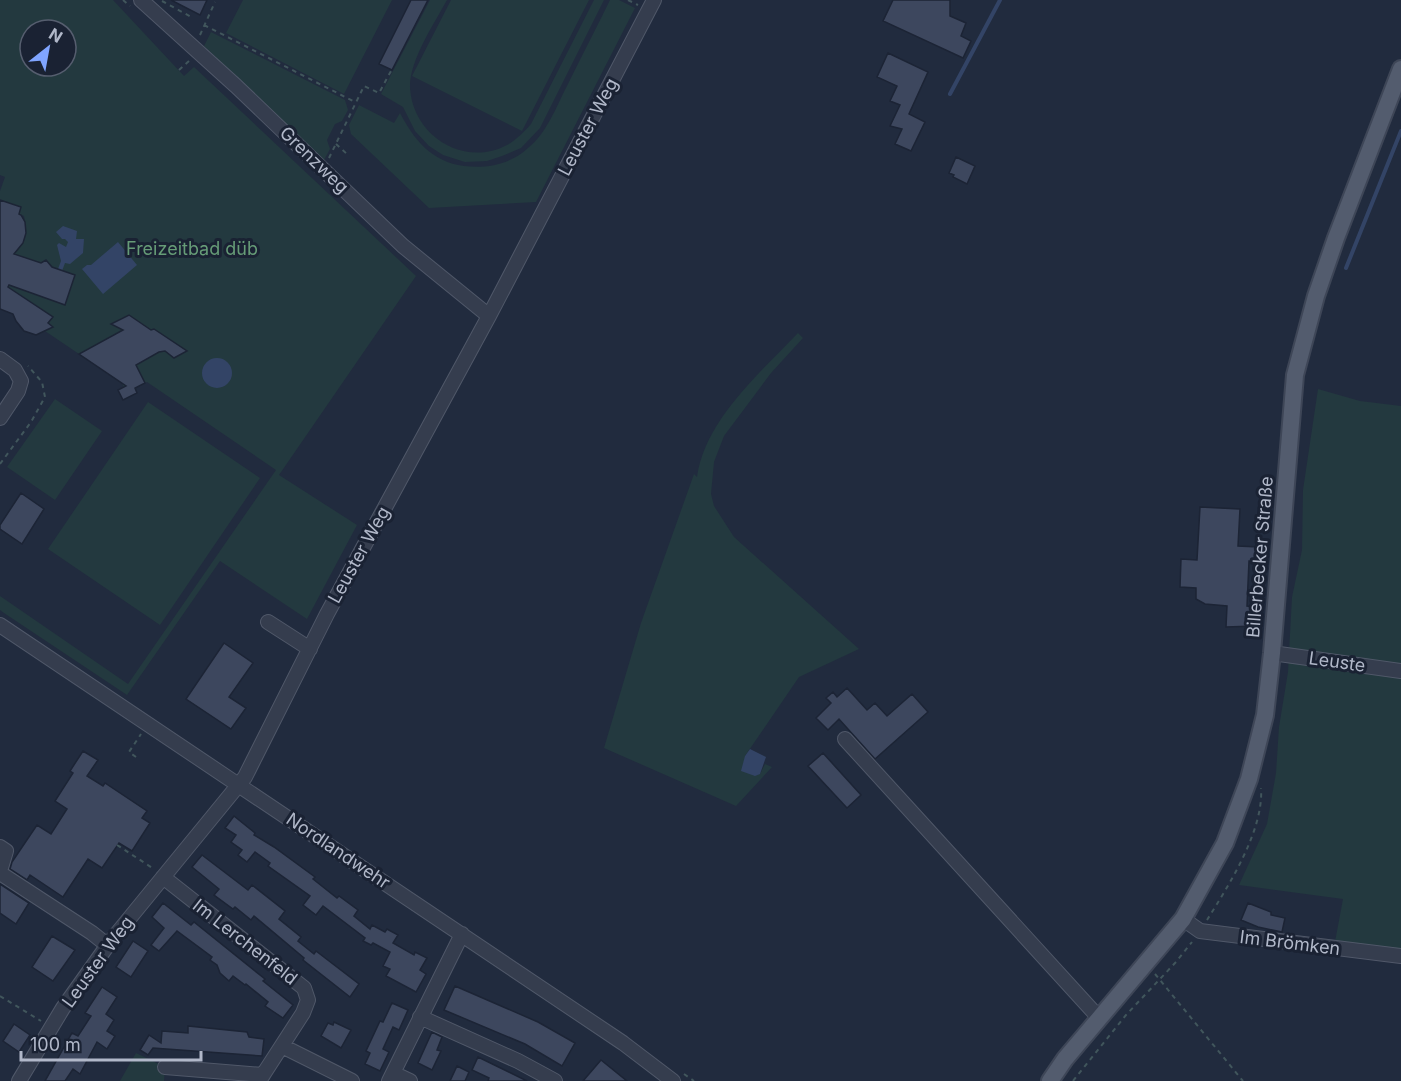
<svg xmlns="http://www.w3.org/2000/svg" width="1401" height="1081" font-family="Inter,sans-serif">
<style>
.green{fill:#23393f;fill-rule:evenodd}
.water{fill:#346}
.lines{fill:none;stroke-linecap:round;stroke-linejoin:round}
.stream{stroke:#346;stroke-width:4}
.building{fill:#3d475e;stroke:#1c2435;stroke-width:1.5}
.minor-casing{stroke:#505869;stroke-width:16}
.major-casing{stroke:#3e4657;stroke-width:20}
.path{stroke:#41565c;stroke-width:2;stroke-dasharray:4.5 4.5;stroke-linecap:butt}
.minor{stroke:#353d4e;stroke-width:14}
.major{stroke:#535c6e;stroke-width:16}
.labels{text-anchor:middle;stroke-width:6;stroke-linejoin:round;paint-order:stroke}
.street-label{font-size:18px;fill:#b1b8c9;stroke:#1a2233}
.park-label{font-size:18px;fill:#669c77;stroke:#1a2233}
</style>
<rect width="100%" height="100%" fill="#212b3e"/>
<path class="green" d="M0,0h113l71,76 10,-9 222,209 -137,199 78,50 -50,94 -87,-58 -93,134 -123,-82 -4,-3v-14l128,88 148,-214 -129,-88 -11,6 1,5 -9,4 -11,-25 -7,3 -65,-44 -45,-34 11,-45 12,-9 2,-5 1,-10 -2,-12 -5,-2 2,-7 -21,-7v-9l5,-14 -5,-2zM30,30h36v36h-36z
M243,0h149l-48,94 -118,-61z
M430,0h17c-13,24 -38,61 -37,88 3,48 54,80 97,57 9,-5 17,-13 24,-21l63,-124h10l-64,128 -19,20 -19,8 -15,5 -22,1 -22,-7 -14,-9 -14,-15 -12,-24 -22,-13z
M451,0h138l-67,131 -110,-55z
M610,0h9l16,8 -99,194 -107,6 -78,-74 -2,-9 10,-20 35,18 6,-10c14,27 32,49 64,53 23,3 47,-2 64,-18 19,-15 28,-41 39,-62 14,-29 29,-57 43,-86z
M211,32l134,68 3,10 -6,11 -7,3 -8,16 3,9 -6,11 -120,-114z
M798,333l5,5 -32,35 -47,63 -10,26 -3,32 3,12 20,31 125,112 -60,28 -54,79 15,18 5,-10 7,3 -36,39 -132,-58 37,-125 53,-149 3,3c8,-57 63,-104 101,-144z
M1318,389l42,12 41,5v545l-66,-9 8,-43 -104,-14 28,-61 9,-51 3,-46 9,-55 4,-75 10,-47 1,-60z
M55,399l47,32 -47,69 -48,-33z
M148,402l112,76 -100,147 -112,-76z
M136,1053l29,14 -1,14h-44z"/>
<path class="water" d="M63,226l14,5 -1,8h8l-1,14 -13,11 -5,-1 -3,8 -4,-2 3,-8 -4,-16 2,-2 7,4 2,-5 -3,-3h-3l-6,-7z
M118,242l19,23 -34,29 -21,-25 5,-4h4z
M202 373a15 15 0 1 1 30 0a15 15 0 1 1-30 0Z
M750,749l16,8 -6,17 -5,2 -14,-5 4,-15z"/>
<g class="lines">
<path class="stream" d="M950,94l50,-94
M1346,268l55,-137"/>
</g>
<path class="building" d="M171,0h36l-7,15z
M411,0h17l-36,70 -13,-6z
M893,0h57v16l16,7 -5,13 10,5 -8,17 -80,-37z
M888,53l40,19 -19,42 16,8 -14,29 -16,-7 7,-15 -12,-3 10,-21 -10,-4 7,-15 -20,-9z
M956,157l19,9 -8,18 -14,-7 1,-2 -5,-2z
M0,200l21,7 -2,7 2,1 4,7 1,11 -3,10 -9,11 27,9 5,-3 6,7 23,8 -10,30 -56,-20 -1,2 45,30 -5,6 5,4 -17,8 -12,-4 -8,-10 -3,-7 -13,-5z
M129,315l22,15 3,-1 33,22 -13,7 -9,-7 -6,1 -23,13 9,18 -10,5 2,5 -14,7 -5,-10 8,-4 -47,-32 44,-24 -12,-6z
M21,493l23,16 -22,35 -22,-15v-4z
M1200,507l40,2 -2,37 21,1 -1,15 -9,-1 -2,45 9,1 -1,19 -29,1 1,-21 -22,-2 -9,-5v-11l-16,-1 1,-28 16,1z
M224,643l29,20 -24,34 17,11 -15,21 -45,-30z
M847,688l20,22 8,-7 12,13 25,-22 16,18 -53,47 -36,-40 -11,11 -12,-12 15,-15 -5,-5 7,-6 4,5z
M83,751l15,9 -11,16 16,10 2,-3 42,28 -5,7 8,5 -18,28 -13,-8 -17,25 -14,-9 -25,38 -33,-22 -3,5 -17,-11 2,-7 25,-37 14,9 16,-25 -12,-8 18,-28 -3,-2z
M823,753l38,42 -14,13 -39,-42z
M234,816l21,17 -1,2 20,12 41,30 -2,2 24,19 2,-2 19,14 -4,6 16,13 2,-4 13,7 2,-3 11,6 -5,8 21,12 1,-3 12,6 -7,12 6,4 -10,18 -30,-16 4,-7 -7,-3 7,-14 -17,-9 -2,2 -8,-4 2,-3 -42,-32 -7,9 -13,-10 7,-9 -42,-30 2,-3 -15,-11 -8,10 -9,-7 4,-5 -11,-8 5,-7 -11,-7z
M202,855l46,35 4,-5 33,26 -6,8 22,18 -3,4 16,13 2,-3 43,33 -9,13 -47,-37 1,-2 -50,-42 -3,4 -16,-13 -2,2 -19,-14 5,-6 -27,-22z
M0,884l29,19 -13,21 -16,-11z
M163,903l28,22 3,-3 71,57 -2,2 30,24 -10,13 -18,-12 3,-4 -22,-18 -1,1 -12,-9 -4,5 -9,-8 -3,-8 -7,-5 2,-3 -35,-26 -18,20 -8,-6 13,-17 -12,-11z
M1248,903l23,9v3l14,3 -3,14 -24,-5 -17,-7z
M52,936l23,14 -22,31 -21,-14z
M133,941l15,10 -17,26 -15,-10z
M455,986l83,36 37,21 -13,23 -37,-22 -81,-34z
M102,987l15,10 -11,17 8,6 -7,11 8,5 -8,13 -10,-7 -17,32 -7,-5 -8,12h-20l27,-48 6,3 13,-20 -6,-3z
M392,1003l16,7 -9,20 -6,-3 -10,22 6,3 -9,19 -15,-7 5,-11 -4,-2 14,-30 3,1z
M334,1022l17,8 -10,18 -20,-12 7,-13 5,2z
M14,1024l16,11 -11,17 -16,-11z
M188,1026l59,6 2,5 15,2 -2,17 -109,-8 -5,7 -8,-5 9,-15 12,8 1,-12 26,2z
M432,1032l10,5 -5,13 4,1 -9,19 -14,-7z
M478,1057l49,24h-39l1,-3 -17,-8z
M601,1060l26,21h-44z
M457,1066l12,6 -4,9h-15z"/>
<g class="lines">
<defs>
<path id="minor" d="M141,0l95,86 167,160 86,70
M0,359l15,11 6,11 -3,10 -18,27
M268,622l42,27
M0,625l623,418 50,38
M1272,653l129,18
M845,739l255,280
M0,847l6,4 -6,20
M0,873l92,60 15,12
M163,877l141,111 4,12 -5,13 -44,68
M1183,919l17,12 201,25
M420,1017l98,44 37,20
M282,1046l70,35
M165,1067l98,8
M393,1073l17,8
M19,1081l44,-73 47,-66 135,-165 82,-163 162,-298 165,-316
M389,1081l73,-147"/>
<path id="major" d="M1050,1081l15,-22 118,-140 42,-76 24,-64 16,-64 7,-62 23,-278 21,-79 20,-58 65,-169"/>
</defs>
<use href="#minor" class="minor-casing"/>
<use href="#major" class="major-casing"/>
<path class="path" d="M123,0l7,6
M628,0l10,5
M162,1l31,17
M204,25l151,77
M200,35l15,-33
M179,70l11,-10
M336,144l12,11
M329,158l35,-72 15,7 12,-22
M0,464l31,-42 14,-25 -3,-15 -14,-16
M136,757l-7,-5 12,-18
M117,845l37,24
M1207,920c22,-35 57,-90 54,-132
M1155,974l88,107
M0,996l41,25
M684,1074l10,7
M1073,1081l53,-66 50,-53 16,-20"/>
<use href="#minor" class="minor"/>
<use href="#major" class="major"/>
</g>
<g class="labels">
<g class="street-label">
<text transform="translate(588 127) rotate(-62)" y="6">Leuster Weg</text>
<text transform="translate(314 160) rotate(44)" y="6">Grenzweg</text>
<text transform="translate(359 555) rotate(-61)" y="6">Leuster Weg</text>
<text transform="translate(1260 557) rotate(-85)" y="6">Billerbecker Straße</text>
<text transform="translate(1337 662) rotate(8)" y="6">Leuste</text>
<text transform="translate(338 851) rotate(34)" y="6">Nordlandwehr</text>
<text transform="translate(245 942) rotate(38)" y="6">Im Lerchenfeld</text>
<text transform="translate(1290 943) rotate(7)" y="6">Im Brömken</text>
<text transform="translate(98 962) rotate(-54)" y="6">Leuster Weg</text>
</g>
<g class="park-label">
<text x="192" y="255">Freizeitbad düb</text>
</g>
</g>
<g transform="translate(48 48) rotate(31)"><circle r="28" fill="#1a2233" stroke="#565e6f" stroke-width="1.5"/>
<path d="M0-4.5L10 22L0 15L-10 22Z" fill="#80a5ff"/>
<text y="-9" font-size="16" font-weight="bold" text-anchor="middle" fill="#b1b8c9">N</text>
</g>
<path d="M21 1051v9h180v-9" fill="none" stroke="#b1b8c9" stroke-width="3"/>
<text x="30" y="1051" font-size="18" fill="#b1b8c9" stroke="#1a2233" stroke-width="4.5" paint-order="stroke">100 m</text>
</svg>
